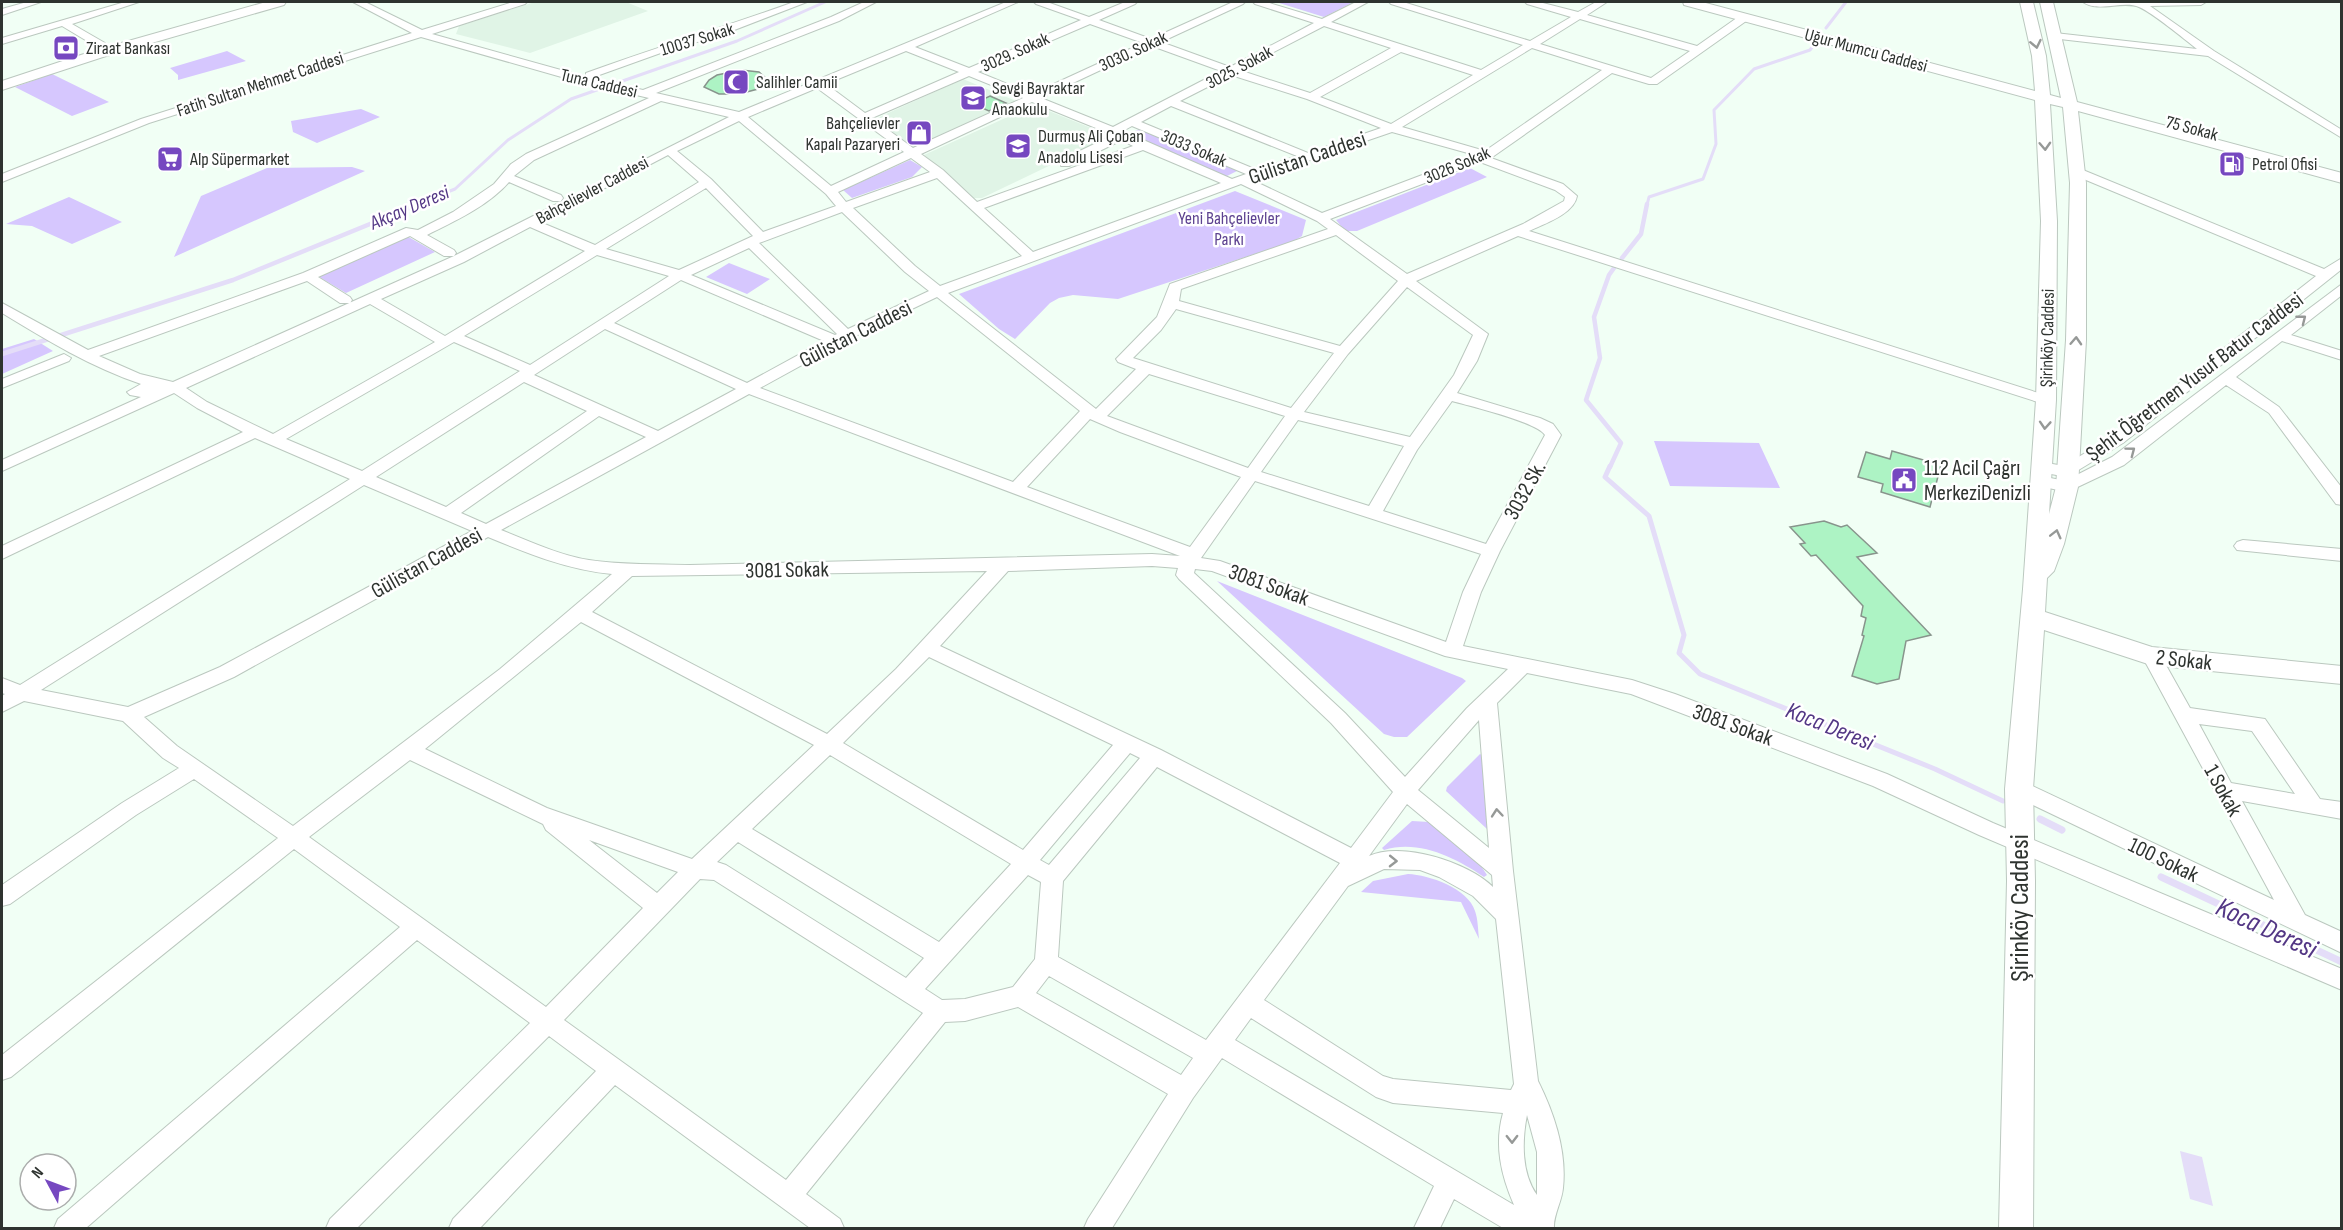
<svg xmlns="http://www.w3.org/2000/svg" width="2343" height="1230" font-family="'Sofia Sans Condensed',sans-serif">
<style>
.built{fill:#e0f4e6}
.green{fill:#d6c7fe}
.water{fill:#e4ddf8}
.lines{fill:none;stroke-linecap:round;stroke-linejoin:round}
.stream-far3{stroke:#e4ddf8;stroke-width:3}
.stream-far2{stroke:#e4ddf8;stroke-width:4.5}
.stream-far1{stroke:#e4ddf8;stroke-width:5}
.stream{stroke:#e4ddf8;stroke-width:7}
.building{fill:#adf3c4;stroke:#88948c;stroke-width:1.5}
.minor-casing{stroke:#bbc8bf;stroke-width:2}
.major-casing{stroke:#bbc8bf;stroke-width:2}
.minor{fill:#fff;fill-rule:evenodd}
.major{fill:#fff;fill-rule:evenodd}
.oneway{stroke:#969997}
.labels{text-anchor:middle;stroke-width:5;stroke-linejoin:round;paint-order:stroke}
.far-street-label{font-size:18px;fill:#2e332f;stroke:#fff}
.far-poi-label{font-size:18px;fill:#2e332f;stroke:#fff;text-anchor:start}
.far-park-label{font-size:18px;fill:#5d4290;stroke:#fff}
.far-water-label{font-size:20px;font-style:italic;fill:#533785;stroke:#fff}
.street-label{font-size:22px;fill:#2e332f;stroke:#fff}
.poi-label{font-size:22px;fill:#2e332f;stroke:#fff;text-anchor:start}
.water-label{font-size:24px;font-style:italic;fill:#533785;stroke:#fff}
.near-street-label{font-size:27px;fill:#2e332f;stroke:#fff}
.near-water-label{font-size:28px;font-style:italic;fill:#533785;stroke:#fff}
</style>
<rect width="100%" height="100%" fill="#f1fff5"/>
<path class="built" d="M535,2h91l22,9 -118,42 -74,-19 3,-8z
M963,79l53,22 -103,46 -38,-28z
M1034,105l77,31 -129,62h-9l-49,-43z"/>
<path class="green" d="M1276,2h78l-30,15z
M227,51l19,10 -68,19v-5l-8,-7z
M52,74l57,28 -37,14 -57,-29z
M361,109l19,8 -63,26 -24,-11 -2,-11z
M1139,129l96,41 2,1 -10,5h-5l-94,-41z
M910,160l12,7 -10,10 -60,21 -9,-8z
M352,167l13,4 -191,86 27,-61 66,-28z
M1470,168l17,9 -130,54h-12l-9,-11z
M1235,191l71,29 -4,16 -8,5 -176,58 -45,-4 -14,3 -9,5 -35,36 -16,-10 -40,-35z
M69,197l53,25 -50,22 -40,-18 -26,-2z
M405,235l30,17 -89,41 -30,-18z
M729,263l41,16 -23,15 -41,-17z
M34,339l19,12 -51,23v-25z
M1654,441l105,2 21,45 -110,-2z
M1217,581l245,97 4,3 -59,56h-13l-10,-3z
M1480,754l3,2 6,70 -2,3 -41,-38 1,-4z
M1412,821l17,1 7,4 45,40 6,9 -3,2c-28,-19 -65,-38 -100,-27l-2,-2z
M1408,874c21,1 60,14 67,37 3,8 3,19 4,28l-18,-37 -100,-10 12,-11z"/>
<path class="water" d="M2180,1151l22,6 11,49 -23,-7z"/>
<g class="lines">
<path class="stream-far3" d="M1826,28l20,-26
M415,205l40,-16 53,-49 63,-41 166,-58 88,-39
M1647,205l2,-8 54,-18 13,-35 -2,-34 40,-41 56,-19 8,-11"/>
<path class="stream-far2" d="M1622,258l19,-24 6,-30
M2,354l231,-74 186,-76
M1610,467l11,-24 -35,-43 14,-42 -6,-41 15,-42 5,-7"/>
<path class="stream-far1" d="M1610,466l-5,11 44,39 35,119 -5,18 21,21 235,95 68,32"/>
<path class="stream" d="M2040,819l22,11
M2161,877l181,85"/>
</g>
<path class="building" d="M741,70l18,2 8,7 -9,10 -19,5h-20l-15,-7 5,-7 8,-5z
M990,96l16,7 -17,8 -16,-7z
M1892,451l49,14 -11,42 -49,-15 2,-8 -25,-7 8,-25 24,7z
M1824,521l17,6 6,-2 30,28 -20,4 74,78 -25,6 -7,38 -22,5 -25,-8 12,-40 -2,-1 4,-17 -5,-2 2,-10 -47,-51 -5,1 -11,-12 5,-1 -15,-16z"/>
<g class="lines">
<defs>
<path id="minor" d="M27,2h14l-39,13v-6z
M125,2h14l-67,22 33,19v4h-8l-35,-21 -60,18v-6z
M353,2h12l57,28 91,-28h14l-2,2 -93,30 154,43v-4c69,-25 139,-46 208,-71h13l-96,37 -28,6 -92,33 52,12 188,-73 33,-15h12l-37,19 -183,72 83,19 267,-110h12l-103,45 54,21 112,-48 -45,-16 -2,-2h13l42,15 36,-15h12l-2,2 -36,16 52,19 82,-37h12l-2,2 -82,38 69,25 84,-44 -59,-19 -2,-2h13l56,17 34,-17h12l-37,20 150,48 42,-25 -132,-41 -2,-2h14l127,39 41,-24 -44,-13 -2,-2h14l39,10 18,-10h11l-20,13 110,31 44,-31h8v4l-92,65h-8l-37,-11 -121,85 72,26 14,12c-3,18 -33,28 -48,35l522,166 3,3 -3,3h-10l-523,-167 -102,45 72,53 -11,27 -20,32 83,25 13,6 8,11 -61,116 -19,41 -18,54 169,34 43,14 212,80 106,49 349,146v21l-363,-155 -106,-49 -242,-92 -104,-21 -30,30 16,168 25,210c16,32 29,70 25,107 -1,13 -10,28 -9,40h-51l-49,-29 -14,29h-26l20,-42 -212,-128 -29,40 -81,130h-28l4,-9 80,-125 -150,-87 -53,14 -20,1 -139,172 34,25 4,9h-34l-195,-143 -135,143h-31l4,-9 143,-148 -47,-35 -192,192h-31l4,-9 200,-196 -113,-83 -331,288h-32l4,-9 342,-292 -106,-78 -247,199 -36,29 -9,3v-25l276,-217 -84,-59 -58,36 -126,89 -8,2v-21l120,-82 57,-35 -16,-10 -40,-37 -99,-20 -22,11v-16l3,-2 -3,-1v-15l18,7 330,-206 -95,-41 -253,121v-13l241,-114 -46,-24 -23,-15 -172,78v-11l139,-63 -11,-2 -3,-3 14,-8c-50,-17 -95,-44 -139,-71v-10l86,47 215,-77 103,-45 12,2 35,-18 41,-28 17,-20 15,-10 123,-56 -77,-18 -151,-43 -272,86 -147,59v-8l139,-55 271,-86zM1580,19l110,32 -39,27 -111,-34zM1090,24l53,19 -111,51 -54,-22zM1324,26l67,22 -81,45 -71,-23zM1152,46l69,25 -108,56 -72,-29zM1532,48l70,22 -117,81 -83,-24zM906,51l53,21 -94,41 -39,-29zM1401,52l72,23 -82,49 -71,-27zM1231,75l76,24 74,29 -73,25 -128,-52zM969,76l54,22 -110,50 -41,-30zM817,88l87,64 -73,34 -83,-69zM661,101l68,16 -275,139 -281,126 -33,-8 -41,-18 208,-75 33,22h10l2,-3 -2,-3 -32,-20 92,-41 34,20h10l2,-3 -2,-3 -27,-15c28,-14 61,-29 82,-53l44,19h8l2,-3 -2,-3 -47,-19 20,-16zM1032,102l81,33 -52,25v6h8l53,-26 11,6 -156,56 -34,-32 -22,-16zM1171,106l126,50 -40,14 -116,-48zM739,121l87,73 10,12 -73,26 -52,-53 -34,-28zM1132,126l114,48 -14,5 -109,-48zM1392,132l83,23 -153,58 -70,-33zM1143,150l78,33 -188,69 -49,-44zM668,155l31,27 -104,63 -55,-23zM911,158l19,14 -84,30 -8,-10zM1480,162l75,28 10,7 -1,4 -41,23 -116,50 -77,-55zM937,178l85,78 -82,30 -25,-20 -62,-58zM1241,184l76,37 11,8 -158,55 -13,33 -41,42 2,3 18,7 -40,40 -148,-116zM706,188l47,48 -74,34 -73,-21zM842,212l63,60 24,19 -81,38 -89,-86zM530,227l55,24 -140,85 -64,-37 83,-37zM1336,235l62,46 -58,65 -161,-45 2,-12zM749,248l88,86 -2,1 -144,-60zM597,255l72,21 -139,89 -66,-29zM681,280l143,61 -77,42 -133,-60zM1407,287l66,48 -19,40 -44,62 -106,-25 44,-58zM937,297l143,114 -67,71 -253,-94 91,-50zM370,304l65,38 -162,92 -66,-32 -21,-14zM1176,309l158,44 -43,55 -158,-50 28,-28zM605,329l131,60 -78,42 -124,-56zM454,342l66,29 -158,100 -76,-32zM1149,374l136,42 -37,52 -141,-52zM524,382l63,29 -141,96 -70,-30zM749,394l431,162 -28,-2 -462,11c-34,-1 -68,0 -101,-5 -31,-5 -60,-19 -88,-30zM1452,401c18,5 85,21 93,34l-59,109 -103,-33 34,-61zM599,416l47,21 -160,87 -25,-11zM1090,419l30,13 121,45 -51,70 -163,-60zM1298,420l106,26 -35,60 -108,-34zM1255,481l226,73 -18,38 -17,50 -226,-81 -19,-3zM364,485l108,46 -252,136 -92,40 -87,-17zM488,537c41,17 80,33 124,37l-112,95 -207,157 -116,-80 -33,-29 90,-40zM1152,566l26,2 -2,7 3,4 152,144 62,69 -42,56 -190,-98 -221,-104 68,-75zM1195,569l17,2 233,85 63,13 -41,39 -62,69 -60,-64 -151,-140zM987,571l-91,98 -69,65 -235,-122 40,-36zM581,622l233,123 -122,114 -145,-51 -122,-59zM929,657l184,88 -90,105 -180,-107zM1479,720l10,128 -71,-58zM1130,753l10,5 -91,107 -9,-5zM830,755l181,109 -72,78 -187,-113zM410,760l133,64 3,6 97,78 -97,99 -237,-170zM1157,767l183,96 -134,177 -148,-83 5,-76zM1407,804l85,71 1,12c-25,-25 -92,-46 -124,-31zM589,840l89,32 -21,21zM738,842l186,116 -18,20 -180,-113 -9,-3zM1384,869l36,1 19,7 34,19 23,23 18,165 -3,6 -118,-11 -10,-3 -119,-76 84,-114zM1028,875l13,7 -6,77 -22,28 -48,12 -23,1 -17,-11zM700,879l14,1 209,133 -137,167 -222,-160zM1049,976l144,82 -12,17 -145,-82zM1251,1018l125,79 17,6 110,10c-9,32 -2,62 11,92l-279,-165zM1527,1115l10,37v43c-16,-22 -15,-55 -10,-80z
M2083,2h123l-5,3 -51,1 64,45 128,79v8l-134,-82 -157,-18 -1,-2 5,-3 142,16c-14,-11 -44,-36 -58,-42 -16,-7 -41,6 -56,-5z
M2078,168l246,101 18,-11v11l-219,174 -56,34 -32,-6 -2,-4 8,-5 23,4 47,-29 205,-161 -242,-101 -2,-3z
M2342,284v11l-51,40 51,16v9l-60,-19 -46,36 43,30 63,81v17l-6,-1 -67,-91 -43,-28 -102,80 -57,27 -32,-7 -2,-4 2,-4 6,-1 24,5 47,-24z
M64,354l7,4 -2,3 -67,27v-9z
M2243,540l99,9v12l-105,-11 -3,-4 3,-4z
M2151,649l7,2 32,57 75,11 55,80 22,3v17l-100,-18 63,114 37,17v21l-330,-158 -3,-6 3,-6 7,-2 7,2 248,117 -132,-244 2,-5zM2199,724l53,7 43,63 -64,-11z"/>
<path id="major" d="M266,2h20l-2,3 -181,52 -101,33v-9l91,-30z
M1683,2h19l333,89 -3,-35 -12,-54h13l13,54 4,39 11,3 -21,-96h13l24,100 265,71v10l-264,-72 8,72v157l-8,147 -14,57 -10,27 -7,7 -2,34 107,35 190,19v18l-191,-19 -107,-35 -11,159 2,92 -2,347h-34l8,-347 -2,-92 18,-200 13,-189 5,-179 -6,-121 -351,-95zM2050,104l13,3 7,76 -4,157 -10,147 -7,27 7,-114 1,-179z"/>
</defs>
<use href="#minor" class="minor-casing"/>
<use href="#major" class="major-casing"/>
<use href="#minor" class="minor"/>
<use href="#major" class="major"/>
</g>
<defs><path id="oneway-chevron" d="M-2-3.5L2.5 0L-2 3.5" fill="none" stroke-width="1.6" stroke-linecap="round" stroke-linejoin="round" transform="scale(1.5)"/></defs>
<g class="oneway">
<use href="#oneway-chevron" transform="translate(2036 44) rotate(78)"/>
<use href="#oneway-chevron" transform="translate(2045 146) rotate(87)"/>
<use href="#oneway-chevron" transform="translate(2302 319) rotate(-38)"/>
<use href="#oneway-chevron" transform="translate(2076 341) rotate(-87)"/>
<use href="#oneway-chevron" transform="translate(2045 425) rotate(94)"/>
<use href="#oneway-chevron" transform="translate(2131 451) rotate(-37)"/>
<use href="#oneway-chevron" transform="translate(2056 534) rotate(-76)"/>
<use href="#oneway-chevron" transform="translate(1497 813) rotate(-95)"/>
<use href="#oneway-chevron" transform="translate(1393 861) rotate(1)"/>
<use href="#oneway-chevron" transform="translate(1512 1139) rotate(89)"/>
</g>
<defs>
<symbol id="bank-square" viewBox="-11 -11 22 22"><rect x="-9" y="-9" width="18" height="18" rx="4" fill="#7648c0" stroke="#fff"/><path d="M-6-4H6V4H-6ZM0-2.3a2.3 2.3 0 1 0 0 4.6a2.3 2.3 0 1 0 0-4.6Z" fill="#fff"/></symbol>
<symbol id="mosque-square" viewBox="-11 -11 22 22"><rect x="-9" y="-9" width="18" height="18" rx="4" fill="#7648c0" stroke="#fff"/><path d="M3.5-4.9A6 6 0 1 0 3.5 4.9A5 5 0 1 1 3.5-4.9Z" fill="#fff"/></symbol>
<symbol id="school-square" viewBox="-11 -11 22 22"><rect x="-9" y="-9" width="18" height="18" rx="4" fill="#7648c0" stroke="#fff"/><path d="M0-5L7-2L0 1L-7-2ZM-4 1L0 2.5L4 1V4Q0 6-4 4Z" fill="#fff"/></symbol>
<symbol id="shop-square" viewBox="-11 -11 22 22"><rect x="-9" y="-9" width="18" height="18" rx="4" fill="#7648c0" stroke="#fff"/><path d="M-5-2.5h2.3a2.7 3.5 0 0 1 5.4 0H5L5.5 6h-11ZM-1.5-2.5h3a1.5 2.3 0 0 0-3 0Z" fill="#fff"/></symbol>
<symbol id="supermarket-square" viewBox="-11 -11 22 22"><rect x="-9" y="-9" width="18" height="18" rx="4" fill="#7648c0" stroke="#fff"/><path d="M-6-5.5h2.5l.6 2H6L4.5 2H-2.5L-4.4-4H-6ZM-1.5 3.2a1.3 1.3 0 1 0 .1 0ZM3 3.2a1.3 1.3 0 1 0 .1 0Z" fill="#fff"/></symbol>
<symbol id="fuel-square" viewBox="-11 -11 22 22"><rect x="-9" y="-9" width="18" height="18" rx="4" fill="#7648c0" stroke="#fff"/><path d="M-5.5-6h7V0h2V4h1.3V-2.5L3-4.5l.8-.8L6-3V5H2.5V1h-1V6h-7ZM-4.2-4.7v3.2H.2V-4.7Z" fill="#fff"/></symbol>
<symbol id="civic-square" viewBox="-11 -11 22 22"><rect x="-9" y="-9" width="18" height="18" rx="4" fill="#7648c0" stroke="#fff"/><path d="M-.6-6.5H3V-4.5H.6V-3L4-1V1h2V6H-6V1h2V-1L-.6-3ZM-1.2 2.5V6h2.4V2.5Z" fill="#fff"/></symbol>
</defs>
<g fill-rule="evenodd">
<use href="#bank-square" x="51" y="33" width="30" height="30"/>
<use href="#mosque-square" x="721" y="67" width="30" height="30"/>
<use href="#school-square" x="958" y="83" width="30" height="30"/>
<use href="#shop-square" x="904" y="118" width="30" height="30"/>
<use href="#school-square" x="1003" y="131" width="30" height="30"/>
<use href="#supermarket-square" x="155" y="144" width="30" height="30"/>
<use href="#fuel-square" x="2217" y="149" width="30" height="30"/>
<use href="#civic-square" x="1889" y="465" width="30" height="30"/>
</g>
<g class="labels">
<g class="far-street-label">
<text transform="translate(697 39) rotate(-17)" y="6">10037 Sokak</text>
<text transform="translate(1866 50) rotate(15)" y="6">Uğur Mumcu Caddesi</text>
<text transform="translate(1133 51) rotate(-25)" y="6">3030. Sokak</text>
<text transform="translate(1015 52) rotate(-24)" y="6">3029. Sokak</text>
<text transform="translate(1239 67) rotate(-28)" y="6">3025. Sokak</text>
<text transform="translate(599 83) rotate(13)" y="6">Tuna Caddesi</text>
<text transform="translate(260 84) rotate(-18)" y="6">Fatih Sultan Mehmet Caddesi</text>
<text transform="translate(2192 128) rotate(15)" y="6">75 Sokak</text>
<text transform="translate(1194 148) rotate(23)" y="6">3033 Sokak</text>
<text transform="translate(1457 165) rotate(-23)" y="6">3026 Sokak</text>
<text transform="translate(592 190) rotate(-28)" y="6">Bahçelievler Caddesi</text>
<text transform="translate(2047 338) rotate(-89)" y="6">Şirinköy Caddesi</text>
</g>
<g class="far-poi-label">
<text x="86" y="54">Ziraat Bankası</text>
<text x="756" y="88">Salihler Camii</text>
<text x="992" y="94">Sevgi Bayraktar<tspan x="992" dy="21">Anaokulu</tspan></text>
<text x="900" y="129" text-anchor="end">Bahçelievler<tspan x="900" dy="21">Kapalı Pazaryeri</tspan></text>
<text x="1038" y="142">Durmuş Ali Çoban<tspan x="1038" dy="21">Anadolu Lisesi</tspan></text>
<text x="190" y="165">Alp Süpermarket</text>
<text x="2252" y="170">Petrol Ofisi</text>
</g>
<g class="far-park-label">
<text x="1229" y="224">Yeni Bahçelievler<tspan x="1229" dy="21">Parkı</tspan></text>
</g>
<g class="far-water-label">
<text transform="translate(409 207) rotate(-23)" y="7">Akçay Deresi</text>
</g>
<g class="street-label">
<text transform="translate(1307 157) rotate(-19)" y="8">Gülistan Caddesi</text>
<text transform="translate(855 333) rotate(-27)" y="8">Gülistan Caddesi</text>
<text transform="translate(2194 376) rotate(-37)" y="8">Şehit Öğretmen Yusuf Batur Caddesi</text>
<text transform="translate(1524 490) rotate(-61)" y="8">3032 Sk.</text>
<text transform="translate(426 562) rotate(-29)" y="8">Gülistan Caddesi</text>
<text transform="translate(787 569) rotate(-1)" y="8">3081 Sokak</text>
<text transform="translate(1269 584) rotate(20)" y="8">3081 Sokak</text>
<text transform="translate(2184 659) rotate(6)" y="8">2 Sokak</text>
<text transform="translate(1733 724) rotate(20)" y="8">3081 Sokak</text>
<text transform="translate(2224 790) rotate(61)" y="8">1 Sokak</text>
<text transform="translate(2164 859) rotate(26)" y="8">100 Sokak</text>
</g>
<g class="poi-label">
<text x="1924" y="475">112 Acil Çağrı<tspan x="1924" dy="25">MerkeziDenizli</tspan></text>
</g>
<g class="water-label">
<text transform="translate(1830 726) rotate(22)" y="8">Koca Deresi</text>
</g>
<g class="near-street-label">
<text transform="translate(2019 908) rotate(-90)" y="9">Şirinköy Caddesi</text>
</g>
<g class="near-water-label">
<text transform="translate(2267 927) rotate(25)" y="10">Koca Deresi</text>
</g>
</g>
<rect width="2343" height="1230" fill="none" stroke="#2e332f" stroke-width="6"/>
<g transform="translate(48 1182) rotate(311)"><circle r="28" fill="#ffffff" stroke="#abadac" stroke-width="1.5"/>
<path d="M0-4.5L10 22L0 15L-10 22Z" fill="#7648c0"/>
<text y="-9" font-size="16" font-weight="bold" text-anchor="middle" fill="#2e332f">N</text>
</g>
</svg>
